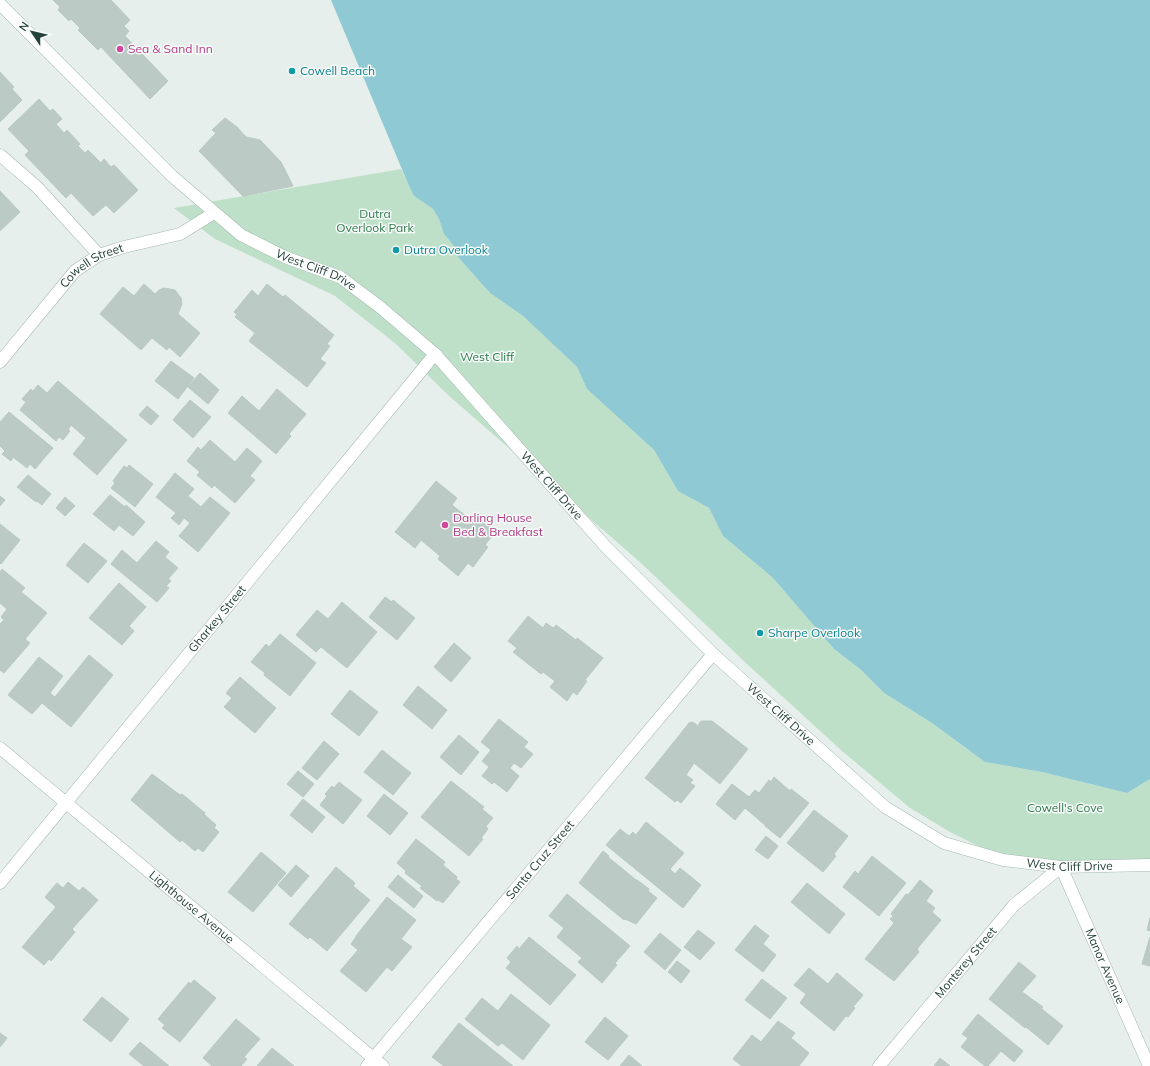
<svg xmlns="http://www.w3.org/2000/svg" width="1150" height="1066" font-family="Mulish,sans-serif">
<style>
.green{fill:#bfe0c8}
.water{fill:#8ec9d4}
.building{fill:#bbcac4;stroke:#b8c9c2}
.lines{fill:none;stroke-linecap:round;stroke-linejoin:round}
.lane-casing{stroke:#a8b8b2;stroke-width:13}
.street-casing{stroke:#a8b8b2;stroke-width:13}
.secondary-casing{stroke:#a4bbb3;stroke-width:13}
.lane{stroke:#fff;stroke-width:12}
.street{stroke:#fff;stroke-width:12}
.secondary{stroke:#fff;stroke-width:12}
.hotel-dot{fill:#d1479c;stroke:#f7fbf9;stroke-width:1.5}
.culture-dot{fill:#0f9aa8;stroke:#f7fbf9;stroke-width:1.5}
.labels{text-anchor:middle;stroke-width:3;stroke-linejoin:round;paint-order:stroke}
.hotel-label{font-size:12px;fill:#b23c85;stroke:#f7fbf9;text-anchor:start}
.culture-label{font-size:12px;fill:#0d838f;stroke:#f7fbf9;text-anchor:start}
.park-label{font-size:12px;fill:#2d7a4b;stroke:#f7fbf9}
.street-label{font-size:12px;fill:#24423a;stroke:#f7fbf9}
</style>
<rect width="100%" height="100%" fill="#e6efeb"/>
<path class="green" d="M401,169l13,27 19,13 6,10 5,15 9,11 4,11 33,37 33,23 54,51 10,22 67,61 24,41 31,17 14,28 50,42 61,71 26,20 24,24 48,30 53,39 57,10 85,21 23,-14v81l-106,6 -52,-13 -42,-21 -40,-24 -68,-57 -95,-87 -106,-101 -193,-168 -52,-51 -61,-48 -120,-57 -41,-31z"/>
<path class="water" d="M331,0h819v779l-23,14 -85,-21 -57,-10 -53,-39 -48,-30 -24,-24 -26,-20 -61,-71 -50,-42 -14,-28 -31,-17 -24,-41 -67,-61 -10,-22 -54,-51 -33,-23 -33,-37 -4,-11 -9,-11 -5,-15 -6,-10 -19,-13 -5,-10z"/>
<path class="building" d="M53,0h58l19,20 -6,6 5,5 -4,5 43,45 -18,18 -49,-52 -3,3 -20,-20 2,-2 -9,-9 -2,2 -11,-11 2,-3z
M0,72l14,15 -2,2 10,11 -22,22z
M39,99l11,12 3,-2 9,10 -6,5 8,9 3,-3 13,14 -2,2 7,7 3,-3 13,13 3,-4 7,8 3,-2 24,25 -24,23 -8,-8 -13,11 -22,-23 -5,5 -41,-43 4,-4 -21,-22z
M225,118l12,9 9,10 14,3 21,22 12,24 -50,10 -44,-45 17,-18 -4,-3z
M0,191l20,21 -20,19z
M144,284l11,10 4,-4 5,-2 11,2 6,8 1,6 -4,10 22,19 -20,24 -11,-10 -2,3 -15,-12 -11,12 -41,-36 23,-27 11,9z
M267,284l16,13 2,-2 49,40 -7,9 3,2 -10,13 6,4 -19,24 -58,-46 6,-8 -20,-16 2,-2 -3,-3 18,-22 6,6z
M171,361l23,17 -16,21 -23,-18z
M200,373l19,17 -11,14 -20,-17z
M58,381l69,59 -30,35 -24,-21 13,-16 -15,-13 -3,5 2,1 -7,9 -4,-3 -3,4 -36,-31 6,-8 -4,-3 9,-10 2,2 5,-6 9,8z
M277,389l29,25 -17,20 2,2 -15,18 -48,-41 14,-17 17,15z
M190,400l21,17 -18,21 -20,-18z
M147,406l12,10 -8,9 -12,-10z
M9,412l44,36 -18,21 -5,-5 -3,4 -14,-11 -2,4 -9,-7 3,-3 -5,-5v-24z
M210,440l25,22 12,-14 15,13 -12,15 5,4 -20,23 -21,-18 -2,3 -15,-13 3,-3 -13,-11 11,-14 3,3z
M129,465l24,19 -18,23 -24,-19 4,-5 -2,-2 11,-15 3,2z
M175,473l19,16 -6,7 13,11 9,-10 20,16 -32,39 -19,-16 11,-13 -6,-5 -5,7 -8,-7 5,-5 -20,-16z
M28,475l23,19 -9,11 -5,-4 -1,1 -19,-15z
M436,481l21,17 -5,7 19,15 4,-6 21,17 -11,14 3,2 -15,20 -5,-4 -10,13 -20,-17 2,-3 -19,-16 -6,8 -20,-16z
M110,495l15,12 1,-2 19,17 -12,14 -14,-11 -5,6 -21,-17z
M0,496l5,4 -5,6z
M65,497l10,9 -10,10 -9,-8z
M0,524l20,16 -19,24 -1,-1z
M156,541l13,11 -4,5 13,11 -10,11 3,2 -5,5 3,2 -12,14 -46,-38 11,-14 15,13z
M84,543l23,18 -19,22 -22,-18z
M2,569l23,19 -4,4 26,21 -22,26 5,4 -26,30 -4,-3v-46l4,-4 -3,-3 6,-8 -7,-6v-31z
M119,583l27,24 -17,19 5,5 -12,14 -33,-27z
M385,597l7,5 1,-2 22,18 -18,22 -28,-23z
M342,602l35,30 -30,36 -26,-21 -5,5 -20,-17 21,-25 11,9z
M528,616l15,12 3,-5 7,5 3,-3 20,15 1,-2 26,20 -18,22 2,1 -10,14 -4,-3 -6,9 -17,-14 5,-6 -12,-9 -2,2 -28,-22 4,-4 -9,-7z
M280,634l36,29 -26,33 -26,-21 1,-2 -14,-11 15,-18 3,3z
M454,643l17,15 -20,24 -17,-15z
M89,655l24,20 -42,52 -29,-24 -10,11 -24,-19 31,-38 24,19 -13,17 5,4z
M240,677l36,31 -21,25 -31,-26 8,-9 -6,-5z
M418,686l29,24 -15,19 -29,-24z
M350,690l28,22 -19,24 -28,-22z
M499,719l29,23 -4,5 9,7 -12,14 -7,-5 -4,5 9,8 -12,16 -13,-10 -2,2 -10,-8 7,-9 -7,-6 9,-11 -10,-8z
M701,721h11l36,28 -28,35 -26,-21 -8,12 7,5 -3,3 5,3 -14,17 -4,-3 -2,2 -30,-24 44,-55 3,-1 4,2 1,3z
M459,735l20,17 -18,23 -21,-18z
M324,741l15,13 -22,26 -15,-12z
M382,750l29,23 -18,22 -29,-23z
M298,771l16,13 -11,13 -16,-13z
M152,774l28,21 2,-1 23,19 -1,1 12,11 -2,3 5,4 -16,20 -5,-4 -3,3 -13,-11 -2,2 -49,-42z
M774,777l16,14 1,-2 18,14 -29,35 -15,-12v-1l-20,-17 -10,12 -19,-16 16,-20 17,13 6,-7 4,3 10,-13 2,2z
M451,781l33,26 -2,2 11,9 -7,8 2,3 -7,9 2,1 -14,17 -48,-39z
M339,782l23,18 -19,24 -23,-19 7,-9 -2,-2 7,-8 2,2z
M384,794l24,19 -18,22 -23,-19z
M303,799l22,18 -13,16 -22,-18z
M814,810l34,26 -14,18 2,2 -13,16 -36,-29z
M646,822l38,31 -14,16 5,5 5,-6 21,17 -18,23 -77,-63 14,-16 9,7 4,-4 3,3z
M766,836l12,10 -10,13 -13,-9z
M416,839l29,23 -2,3 14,12 -1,2 4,3 -17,21 -5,-3 -1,1 -17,-13 2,-2 -17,-13 1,-2 -9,-8z
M603,851l6,5 -1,1 28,23h1l12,9 -1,2 9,7 -21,26 -11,-5 -1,1 -45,-37z
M261,852l25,21 -33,39 -25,-20z
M872,856l34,27 -27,33 -36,-29 12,-16 3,3z
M296,865l13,11 -18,21 -13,-12z
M336,867l19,16 -2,3 17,14 -43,51 -17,-14 -2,2 -19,-15z
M398,875l25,21 -9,12 -26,-21z
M920,880l13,11 -7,10 9,7 -3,4 9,8 -24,29 2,3 -25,29 -29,-22 29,-36 -4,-4 3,-3 -2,-2 15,-20 2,1z
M68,882l11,9 4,-4 15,13 -26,29 3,3 -24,29 -2,-2 -5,6 -22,-18 34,-40 -11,-10 12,-14 6,5z
M807,883l38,31 -16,20 -38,-32z
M567,894l63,52 -15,17 2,2 -15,18 -24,-21 4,-4 -25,-21 7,-9 -15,-12z
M387,897l29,23 -15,19 11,8 -20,24 -5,-4 -21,25 -26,-21 18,-21 -7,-6 5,-7v-1z
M1150,918v13l-3,-1z
M755,925l14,11 -6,8 13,11 -13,17 -28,-22z
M698,930l17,13 -15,17 -16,-13z
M660,933l21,17 -16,20 -21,-18z
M529,937l47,38 -26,30 -44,-37 5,-6 -4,-4 10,-12 2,3z
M1150,937v29l-8,-2z
M677,961l13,10 -9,12 -13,-11z
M1019,962l17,14 -14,16 21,15 -18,21 -36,-29z
M809,968l19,16 9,-11 26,22 -10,12 2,1 -7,9 -2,-1 -12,15 -34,-28 6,-9 -12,-9z
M762,979l25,19 -17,21 -25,-19z
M194,980l22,18 -36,44 -18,-14 3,-3 -7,-6 31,-37 2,2z
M511,994l39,31 -27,35 -21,-17 -4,3 -33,-27 17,-21 16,13z
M102,997l27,22 -18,23 -28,-22z
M1042,1009l21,17 -15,19 -22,-18z
M978,1014l45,37 -9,11 -13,-11 -13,15h-3l-24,-19 7,-9 -6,-4z
M605,1017l23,19 -20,24 -23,-18z
M236,1019l24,20 -16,18 3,2 -6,7h-29l-9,-8z
M778,1021l17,12 -4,5 18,15 -10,13h-57l-9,-7 19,-24 9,7z
M459,1023l54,43h-69l-12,-9z
M0,1033l7,5 -7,9z
M140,1042l29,24h-25l-15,-12z
M272,1048l22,18h-37z
M629,1055l13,11h-22z
M940,1058l10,8h-16z"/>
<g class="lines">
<defs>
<path id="lane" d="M0,155l37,32 62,68"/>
<g id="street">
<path id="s1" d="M0,362l75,-91 24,-16 25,-8 56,-13 34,-21"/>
<path id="s2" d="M0,748l383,318"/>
<path id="s3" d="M0,883l435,-529"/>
<path id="s4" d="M367,1066l346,-412"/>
<path id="s5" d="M879,1066l135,-161 47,-38 88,199"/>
</g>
<g id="secondary">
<path id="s6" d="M0,4l172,172 69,59 44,22 55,20 40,30 55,47 171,193 107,107 172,153 59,36 59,17 58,7 89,-2"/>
</g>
</defs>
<use href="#lane" class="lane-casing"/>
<use href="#street" class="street-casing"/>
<use href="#secondary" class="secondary-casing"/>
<use href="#lane" class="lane"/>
<use href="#street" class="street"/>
<use href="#secondary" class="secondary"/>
</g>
<g class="hotel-dot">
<circle cx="120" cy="49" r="4"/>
<circle cx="445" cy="525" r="4"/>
</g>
<g class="culture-dot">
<circle cx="292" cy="71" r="4"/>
<circle cx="396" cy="250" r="4"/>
<circle cx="760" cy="633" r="4"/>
</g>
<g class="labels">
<g class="hotel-label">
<text x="128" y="53">Sea &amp; Sand Inn</text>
<text x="453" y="522">Darling House<tspan x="453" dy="14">Bed &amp; Breakfast</tspan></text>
</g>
<g class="culture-label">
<text x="300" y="75">Cowell Beach</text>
<text x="404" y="254">Dutra Overlook</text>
<text x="768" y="637">Sharpe Overlook</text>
</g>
<g class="park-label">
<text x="375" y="218">Dutra<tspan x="375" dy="14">Overlook Park</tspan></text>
<text x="487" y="361">West Cliff</text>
<text x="1065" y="812">Cowell's Cove</text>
</g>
<g class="street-label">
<text dy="4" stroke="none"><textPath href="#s1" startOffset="135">Cowell Street</textPath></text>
<text dy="4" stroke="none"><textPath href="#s6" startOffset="417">West Cliff Drive</textPath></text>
<text dy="4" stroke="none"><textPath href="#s6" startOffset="740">West Cliff Drive</textPath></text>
<text dy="4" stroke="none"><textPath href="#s3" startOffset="342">Gharkey Street</textPath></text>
<text dy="4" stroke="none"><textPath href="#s6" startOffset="1064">West Cliff Drive</textPath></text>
<text dy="4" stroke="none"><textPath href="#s4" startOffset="269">Santa Cruz Street</textPath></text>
<text dy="4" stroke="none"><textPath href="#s6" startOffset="1401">West Cliff Drive</textPath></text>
<text dy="4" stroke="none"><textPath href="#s2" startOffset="249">Lighthouse Avenue</textPath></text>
<text dy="4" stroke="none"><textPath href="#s5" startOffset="135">Monterey Street</textPath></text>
<text dy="4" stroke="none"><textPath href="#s5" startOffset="379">Manor Avenue</textPath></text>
</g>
</g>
<g transform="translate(32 32) rotate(305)" stroke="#f7fbf9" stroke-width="3" paint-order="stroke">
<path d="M0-3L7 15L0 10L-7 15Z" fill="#24423a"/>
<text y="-6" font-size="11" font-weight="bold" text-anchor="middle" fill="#24423a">N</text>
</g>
</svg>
